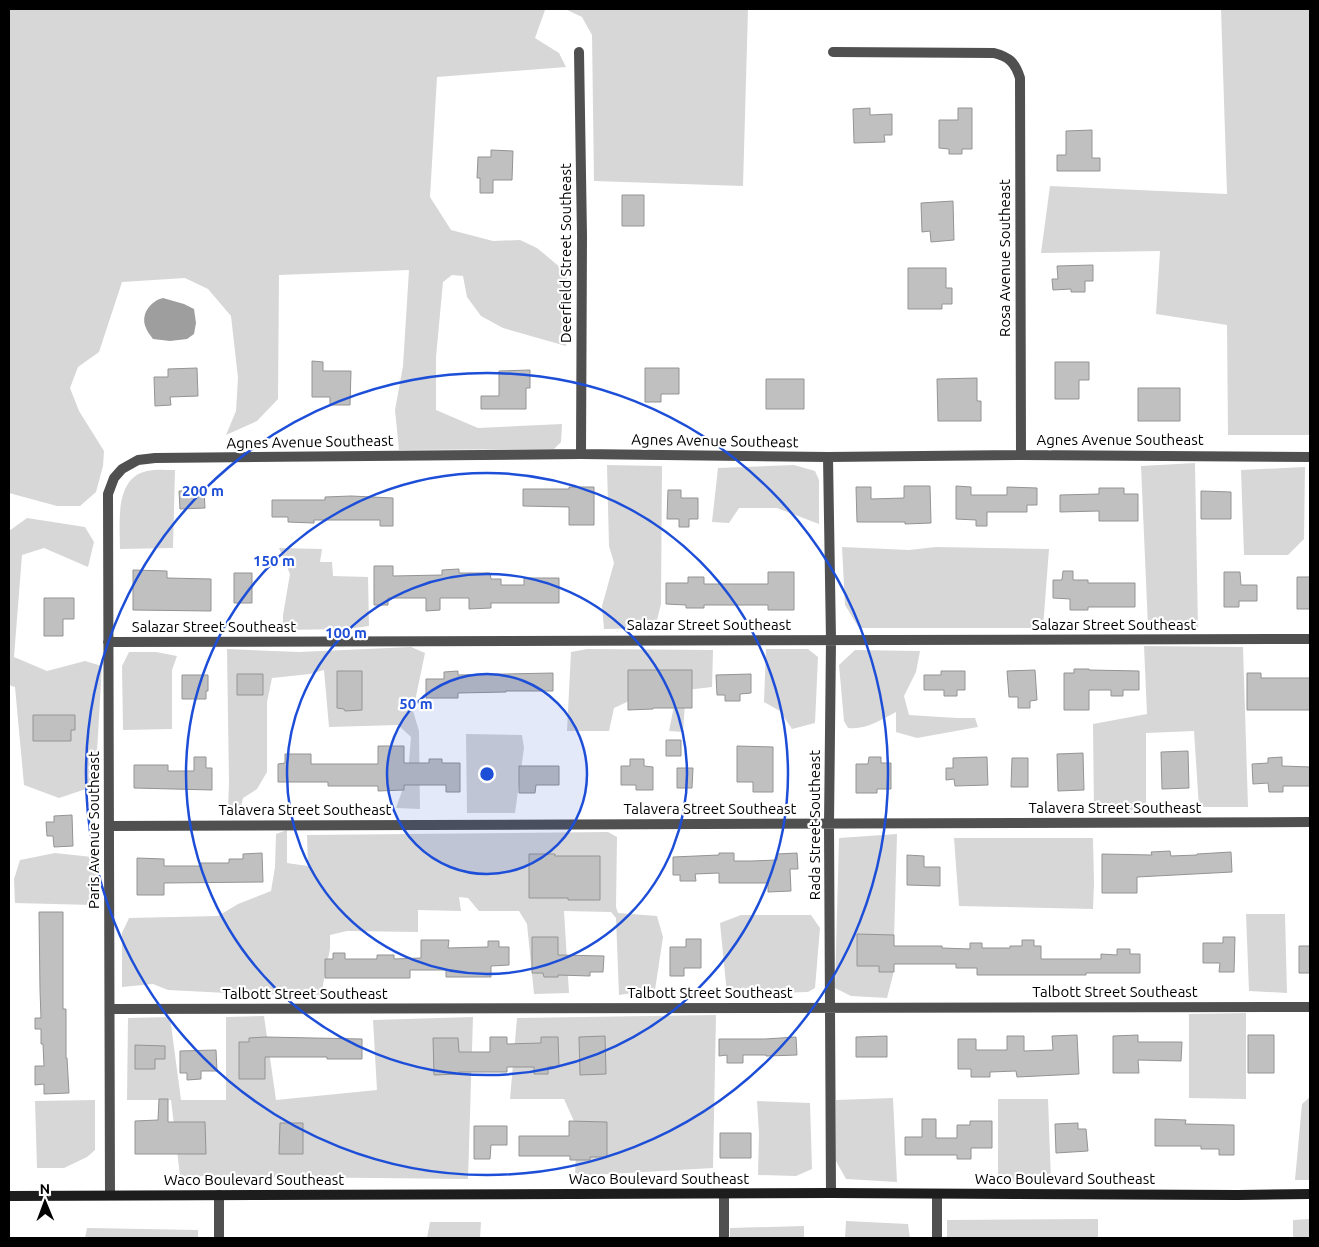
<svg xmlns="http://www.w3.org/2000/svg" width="1319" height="1247" font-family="Ubuntu,sans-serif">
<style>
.green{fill:#d7d7d7}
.water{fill:#9e9e9e}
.building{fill:#c0c0c0;stroke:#949494}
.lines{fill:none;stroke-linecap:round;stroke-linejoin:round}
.street{stroke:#505050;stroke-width:10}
.secondary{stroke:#1d1d1d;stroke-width:10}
.ring{fill:none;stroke:#1d4ed8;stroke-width:2.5}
.labels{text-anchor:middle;stroke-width:4.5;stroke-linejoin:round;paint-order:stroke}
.street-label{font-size:15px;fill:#000;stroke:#fff}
.centre{fill:#1d4ed8;stroke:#fff;stroke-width:2.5}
.ring-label{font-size:15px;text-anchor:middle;font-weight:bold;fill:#1d4ed8;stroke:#fff;stroke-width:4.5;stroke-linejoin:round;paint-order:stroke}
</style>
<rect width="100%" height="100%" fill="#fff"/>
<path class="green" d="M9,9h739l-5,177 -149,-5 -2,-146 -10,-18 -17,-8 -20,1 -10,28 24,15 7,14 -129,10 -7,120 21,33 42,11 27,-1 17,8 30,25 -1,73 -63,-18 -22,-12 -14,-19 -4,-21 -11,-1 -9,7 -7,75v53l42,18 84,-4 -1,18 -7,7 -155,1 -4,-40 8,-44 6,-96 -130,5 -1,124 -21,22 -31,14 10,-24 2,-33 -7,-62 -23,-27 -23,-11 -63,4 -23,70 -21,15 -8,21 9,23 25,40 -1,15 -7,26 -16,14h-23l-48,-13z
M1221,9h89v426h-82l-1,-110 -71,-11 4,-63 -119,2 9,-67 177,8z
M1195,463l3,165 -50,-1 -7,-161z
M607,465l55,1 -1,138 -6,24 -51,1 -2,-23 12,-43 -5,-17z
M794,465l21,6 4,9v44l-42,-16h-38l-10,15 -17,-1 6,-54z
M1305,467l-1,72 -16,16h-44l-3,-85z
M175,470l-2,78 -53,1c0,-25 -6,-71 27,-78 9,-2 19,-1 28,-1z
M27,518l58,9 9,15 -6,25 -44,-19 -22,7 -8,102 33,14 38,-10 17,5 -7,120 -36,12 -35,-13 -9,-98 -6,-2v-154z
M842,547l67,3 27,-3 113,2 -6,79h-184l-14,-23z
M279,548l43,1 -2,13h12l1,14 35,1 1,49 -22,3 -64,1v-15l7,-41z
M1144,646l99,1 5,160h-49l-5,-76 -48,2v81h-52l-1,-90 54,-10z
M411,647l14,6 -12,58 6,20 1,78 -24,-1 12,-34 3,-37 -13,-12 -69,2 -5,-57 -14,4 -38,4 -5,24v70l-10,17 -14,9 -3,14 -12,-3 1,-26 -2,-134 72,3z
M587,649l126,1 -1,37 -26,3 -3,42 -14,-1 7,-35 -21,-7 -41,19 -5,23h-42l4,-79z
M766,649h42l10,8 -3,66 -23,6 -12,-18 -16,-9z
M855,650l65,1 -4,21 -12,24 5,19 48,3h18l3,9 -61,11 -21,-6v-20c-15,8 -30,18 -48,16l-4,-7 -5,-56z
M129,652h27l21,4 -5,14v59l-49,1 -1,-64z
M466,734l56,1 2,13 -9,65h-48z
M287,830v33l21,3 -1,-31 301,-3 9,5 -1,70 2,6 39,3 6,21 -8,53 -36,5 -3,-77 -5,-6 -47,-1 5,82 -35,1 -7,-70 -8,-13h-40l-11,-13 -9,-1 2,14 -43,-1v22l-71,-1 -17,4v14l-9,46 -74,-1 -79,-4 -15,-6 -31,3v-54l7,-15 89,-2 20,-12 33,-13 4,-24 1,-33z
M897,834l-4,141 -6,23 -36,-2 -16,-8 4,-150z
M954,838h139l1,45 -1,26 -134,-3z
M55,853l37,4c8,12 5,34 1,48l-78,-2 -1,-24 6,-19z
M1246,914h39l2,79 -38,-2z
M741,915h70l9,13 -5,60 -7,4 -81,2 -7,-71z
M1246,1013v86l-57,-1v-84z
M716,1015l-3,153 -138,8 2,-48 -13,-29h-54l7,-81z
M264,1016l12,84 101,-10 -4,-70 100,-3 -5,162 -288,-3 -9,-76h-44l1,-82 42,-1 11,83h45v-83z
M1310,1097v83h-15l7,-76z
M893,1098l4,84 -51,-3 -10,-18v-61z
M998,1099h50l3,82 -53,1z
M95,1100v50l-8,7 -23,11h-27l-2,-67z
M757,1101l53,2 2,66 -16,7 -38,-1 1,-41z
M1098,1219v19h-151v-18z
M1310,1219v19h-17v-18z
M846,1221l62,3 2,14h-65z
M430,1222h51l-1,16h-53z
M804,1226v12h-74v-10z
M87,1228l111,2v8h-113z"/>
<path class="water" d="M163,298l21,6 10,5 2,14 -2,11 -7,5 -17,2 -17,-2c-3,-4 -6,-8 -7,-11 -6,-13 4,-27 17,-30z"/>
<path class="building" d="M870,108v7l22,-1v21h-8l1,7 -31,1 -1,-34z
M958,108h14v41h-10v5h-13v-5l-10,-1v-28h19z
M1092,130v28h8v13h-43v-16h9v-24z
M491,150l22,1 -1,29h-19v13h-13v-15h-3l1,-21h13z
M622,195h22v31h-22z
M953,201l1,39 -23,2 -1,-11 -8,1 -1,-29z
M1093,265v16h-8v11h-14v-3l-18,1 -1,-11h6l-1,-13z
M908,268h38v20h6v16h-10v5h-34z
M312,361l11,1v9h28l-1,34h-20v-8h-18z
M1055,362h34v18h-10v19h-24z
M197,368l1,28 -28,1 1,8 -16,1 -1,-29h14v-8z
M645,368h34v26h-18v8h-16z
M530,370v18h-4v21h-45v-13h18v-25z
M977,378v23h4v20h-43l-1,-42z
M766,379h38v30h-38z
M1138,388h42v33h-42z
M904,486h26l1,37 -26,1v-2h-48l-1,-35h15v12l33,-1z
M956,486l15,1v8h36v-8l30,1v17h-10v7h-40v14h-11v-6l-20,-1z
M569,487h25v38h-25v-18l-46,-1v-17h46z
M1099,488h25v6h14v27h-39v-10l-39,1v-17l39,-1z
M204,490l1,18 -25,1 -1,-18z
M668,490h13v8h17v21h-9v8h-10v-8h-12z
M1201,491l30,1v27h-30z
M351,496l42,2v28h-13v-6h-66v3l-26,-1v-5h-16v-17h53v-3z
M374,566h19v10l49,-1v-5l17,-1v4h31l1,6h10v6h23v-7h35v25h-68v5l-22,1v-11h-29v12l-14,1v-13h-38v7h-14z
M133,570l34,1v7l44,1v32l-78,-1z
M1063,571h10v9h15v3h47v24h-47v3h-18v-11l-17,-1v-18h9z
M768,572h26v38h-26v-5h-64v3h-18v-3l-20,-1v-21h22v-6h16v7h64z
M1224,572h16l1,13h16v16h-18v6h-15z
M234,573h18v30h-18z
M1297,577h13v32h-13z
M44,598h30v21h-11v17h-19z
M1074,669h15v1l50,1v19h-16v6h-12v-6h-22v20h-25v-37h10z
M628,670h64v38h-39v1l-25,1z
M1035,670l2,30 -7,1v7h-12v-11h-9l-2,-26z
M337,671h25v39l-17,1 -1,-2 -7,-1z
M458,671v4l95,-2v18h-47v1l-48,1v5h-32v-19h18v-7z
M941,671h24v19h-8v6h-13v-6h-20v-15h17z
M1247,673h14v5h49v32h-63z
M237,674h26v21h-26z
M751,674v19l-11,1v7h-15v-6h-8l-1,-20z
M182,675h26v16h-2v8h-24z
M33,715h42v15h-4v11h-38z
M666,740h15v16h-15z
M378,746h26v17h25v-4h13v4h18v29h-14v-7h-42v5l-26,1v-5h-50v-4h-50v-18l7,-1v-9h26v10h67z
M737,746l36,1v45h-20v-10h-16z
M1188,751l1,37 -27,1 -1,-37z
M1083,753l1,37 -26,1 -1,-37z
M194,757h12v11h6v22l-78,-2v-23h34v6h26z
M869,757h12v6h10v26h-14v4h-21v-29h12z
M987,757l1,28 -33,1 -1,-7 -8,1v-12h7v-10z
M1282,757v9l28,1v19h-27v6h-14l-1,-9 -15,1 -1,-20 16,-1v-5z
M1012,758h16v29h-17z
M630,759h14v7l9,1v23h-17v-5h-15v-19h9z
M519,766h40v19h-23l-1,8h-16z
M677,768h16l-1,20h-15z
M72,815l1,31 -19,1 -1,-11h-6l-1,-14h8v-6z
M1170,851l1,5 26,-1v-1l34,-2 1,20 -95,5v16h-35v-39l50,1 -1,-3z
M262,853l1,29 -99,1v12h-27v-37l27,1v7h37v-3h28v-4h14v-5z
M719,853h15v8h17l26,-1v-6l20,-1 1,16h-8l1,22 -23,1v-9h-49v-10l-24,1 1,7h-16v-6h-7v-18l46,-2z
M529,854h26v2h45v44h-32v-2h-39z
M907,855l17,1v11h16v19l-33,-1z
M39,912h24v97h3v49h1l2,35 -25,1v-10l-9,1v-19h9l-1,-22h-2v-15h-6v-11h6l-1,-28z
M857,934l37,1v11h48v2l28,1v-6h12v5h28v-2h12v-6h12v6h7v13h60v-5l16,1v-6h13v5h10v19h-54v2h-109v-7h-21v-4h-62v8h-15v-6h-22z
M532,937h26v18l46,1 -1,16h-13v4l-32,-1v2h-14l-1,-4h-11z
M1223,937h12l-1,35h-15l1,-9h-17v-20h20z
M686,939h15v29h-17v8h-14v-29h16z
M421,940h28l-1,8 40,-1v-6h11v6h10v18l-18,1v11h-45v-7h-36v8h-85v-19h8v-6h12v6h32v-4h17v4l27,-1z
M1299,946h11v27h-11z
M1077,1035l2,39 -62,3 -1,-6 -26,1v5h-19v-8h-13v-30h18v11h31v-14h17v15l29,-1 -1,-14z
M1138,1035v7h44l-1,19 -43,-1 1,13h-26v-37z
M1248,1035h26v38h-26z
M605,1036l1,38 -26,1 -1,-38z
M887,1036v21h-31v-20z
M265,1037l97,2v20h-35v-2h-62v22h-26v-37h10v-4z
M490,1037h17v7l34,-1v-6h17l1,29 -11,1v7h-14v-7h-27v5h-48v2l-25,1 -1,-37h25l1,14h31z
M796,1037l1,18 -31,1v-1h-23v8h-16v-8l-8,1v-17h46z
M135,1045l30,1v13h-10v10h-20z
M216,1050l1,21h-16v8l-14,1v-7h-7v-22z
M159,1099h9v23h37l1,32h-71v-33l23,-1z
M922,1119h14v19h21v-13h13v-4h22v27h-21v11h-14v-4h-52v-18h17z
M1155,1119l31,1 -1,4 49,1v30h-15v-6h-18v-3h-46z
M569,1121l38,1v35h-17v3h-20v-4h-51v-20h50z
M280,1123h23v31h-24z
M1078,1123v6h8l2,22 -32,2 -1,-29z
M474,1126h33v19h-16l-1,14h-16z
M720,1133h31v25h-31z"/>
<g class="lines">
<path class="street" d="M579,52l3,184 -1,218
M833,52l161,1c15,4 21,9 26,25l1,377
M828,457l3,183 -2,184 2,369
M108,642l1202,-3
M109,826l1201,-4
M110,1009l1200,-2
M724,1194v44
M937,1194v44
M110,1195l-2,-701 6,-16 8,-9 16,-9 17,-2 426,-4 247,3 193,-2 289,2
M219,1195v43"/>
<path class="secondary" d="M9,1196l822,-3 407,2 72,-1"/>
</g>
<circle cx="487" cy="774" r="100" fill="#1d4ed8" fill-opacity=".12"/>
<g class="ring">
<circle cx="487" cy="774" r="100"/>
<circle cx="487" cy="774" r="200"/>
<circle cx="487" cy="774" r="301"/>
<circle cx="487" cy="774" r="401"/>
</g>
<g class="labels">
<g class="street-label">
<text transform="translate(566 253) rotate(-90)" y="5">Deerfield Street Southeast</text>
<text transform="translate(1005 258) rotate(-90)" y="5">Rosa Avenue Southeast</text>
<text x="1120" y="445">Agnes Avenue Southeast</text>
<text transform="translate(715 441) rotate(1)" y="5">Agnes Avenue Southeast</text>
<text transform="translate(310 442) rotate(-1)" y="5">Agnes Avenue Southeast</text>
<text x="709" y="630">Salazar Street Southeast</text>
<text x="1114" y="630">Salazar Street Southeast</text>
<text x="214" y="632">Salazar Street Southeast</text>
<text x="1115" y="813">Talavera Street Southeast</text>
<text x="710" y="814">Talavera Street Southeast</text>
<text x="305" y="815">Talavera Street Southeast</text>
<text transform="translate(815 825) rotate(-90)" y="5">Rada Street Southeast</text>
<text transform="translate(94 830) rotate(-90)" y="5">Paris Avenue Southeast</text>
<text x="1115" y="997">Talbott Street Southeast</text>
<text x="710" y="998">Talbott Street Southeast</text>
<text x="305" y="999">Talbott Street Southeast</text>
<text x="659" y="1184">Waco Boulevard Southeast</text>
<text x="1065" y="1184">Waco Boulevard Southeast</text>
<text x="254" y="1185">Waco Boulevard Southeast</text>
</g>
</g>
<circle cx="487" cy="774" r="8" class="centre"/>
<g class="ring-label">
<text x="203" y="496">200 m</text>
<text x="274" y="566">150 m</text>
<text x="346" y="638">100 m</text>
<text x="416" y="709">50 m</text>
</g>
<rect width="1319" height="1247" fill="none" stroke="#000000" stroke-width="20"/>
<g transform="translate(45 1202) rotate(359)" stroke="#ffffff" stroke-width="4" paint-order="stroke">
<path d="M0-4L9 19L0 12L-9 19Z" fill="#000000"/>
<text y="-8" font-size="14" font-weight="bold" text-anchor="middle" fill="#000000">N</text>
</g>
</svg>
